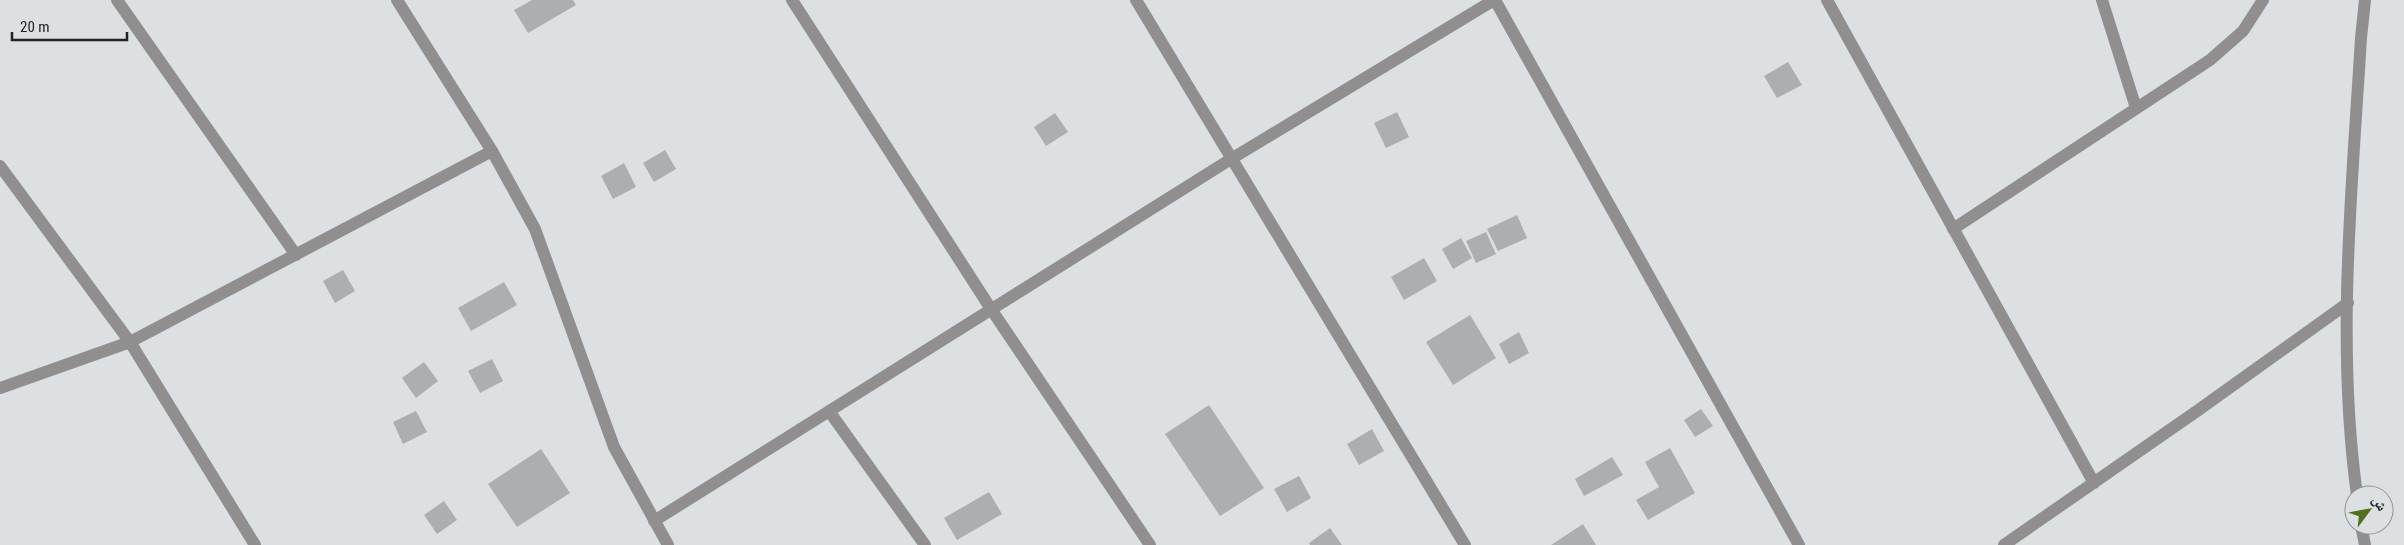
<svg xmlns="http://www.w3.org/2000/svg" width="2404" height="545" font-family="'Roboto Condensed','Noto Naskh Arabic',sans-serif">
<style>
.building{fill:#abafb1}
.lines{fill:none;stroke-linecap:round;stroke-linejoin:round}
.minor{stroke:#908e8e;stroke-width:12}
</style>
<rect width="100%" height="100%" fill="#dce0e3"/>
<path class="building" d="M532,0h41l3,5 -48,28 -14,-23z
M1788,62l14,23 -25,13 -13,-22z
M1397,112l12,25 -23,11 -12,-25z
M1055,113l13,19 -22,14 -12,-19z
M665,150l11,19 -22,13 -11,-19z
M624,163l12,24 -23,12 -12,-23z
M1517,215l10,23 -29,13 -11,-22z
M1486,232l10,22 -20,9 -10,-22z
M1461,238l11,20 -19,11 -11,-20z
M1424,258l13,23 -33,19 -13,-23z
M343,270l12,21 -20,12 -12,-22z
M504,282l13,23 -46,26 -13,-23z
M1470,315l26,43 -43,27 -27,-43z
M1519,332l10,21 -20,11 -10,-20z
M492,359l11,22 -23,12 -12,-22z
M424,362l14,19 -22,17 -14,-20z
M1209,405l55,83 -44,28 -55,-82z
M1701,409l12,17 -18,11 -11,-17z
M416,411l11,21 -24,12 -10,-22z
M1372,429l12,22 -25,14 -12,-21z
M1670,448l25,45 -47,27 -12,-20 23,-13 -14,-25z
M541,449l29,44 -53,34 -29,-43z
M1612,457l11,18 -39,21 -9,-17z
M1299,476l12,22 -24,14 -13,-23z
M989,492l13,22 -45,26 -13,-22z
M444,501l13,19 -20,14 -13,-19z
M1583,524l13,21h-45z
M1330,528l12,17h-32l-1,-2z"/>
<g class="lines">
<path class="minor" d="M117,0l179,255
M397,0l95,151 43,78 79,218 54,98
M792,0l199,309 159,236
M1136,0l329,545
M1495,0l304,545
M1827,0l267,483
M2102,0l34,108
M0,166l130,176 125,203
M1953,229l257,-169 33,-29 20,-31
M0,388l130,-46 362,-191
M829,411l96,134
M2357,495c-21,-151 -5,-306 4,-457l4,-38
M654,521l577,-362 263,-159
M2361,525l4,20
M2004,545l193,-134 151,-108"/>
</g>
<g transform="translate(2369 510) rotate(58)"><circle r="24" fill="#dce0e3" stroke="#919496"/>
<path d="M0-4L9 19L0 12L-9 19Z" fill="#536e21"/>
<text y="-8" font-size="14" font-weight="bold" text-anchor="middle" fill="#202223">ش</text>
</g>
<path d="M12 32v8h115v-8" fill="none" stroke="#202223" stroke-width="2.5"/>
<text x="20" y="32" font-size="15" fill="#202223" stroke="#dce0e3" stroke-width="4" paint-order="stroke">20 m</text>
</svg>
